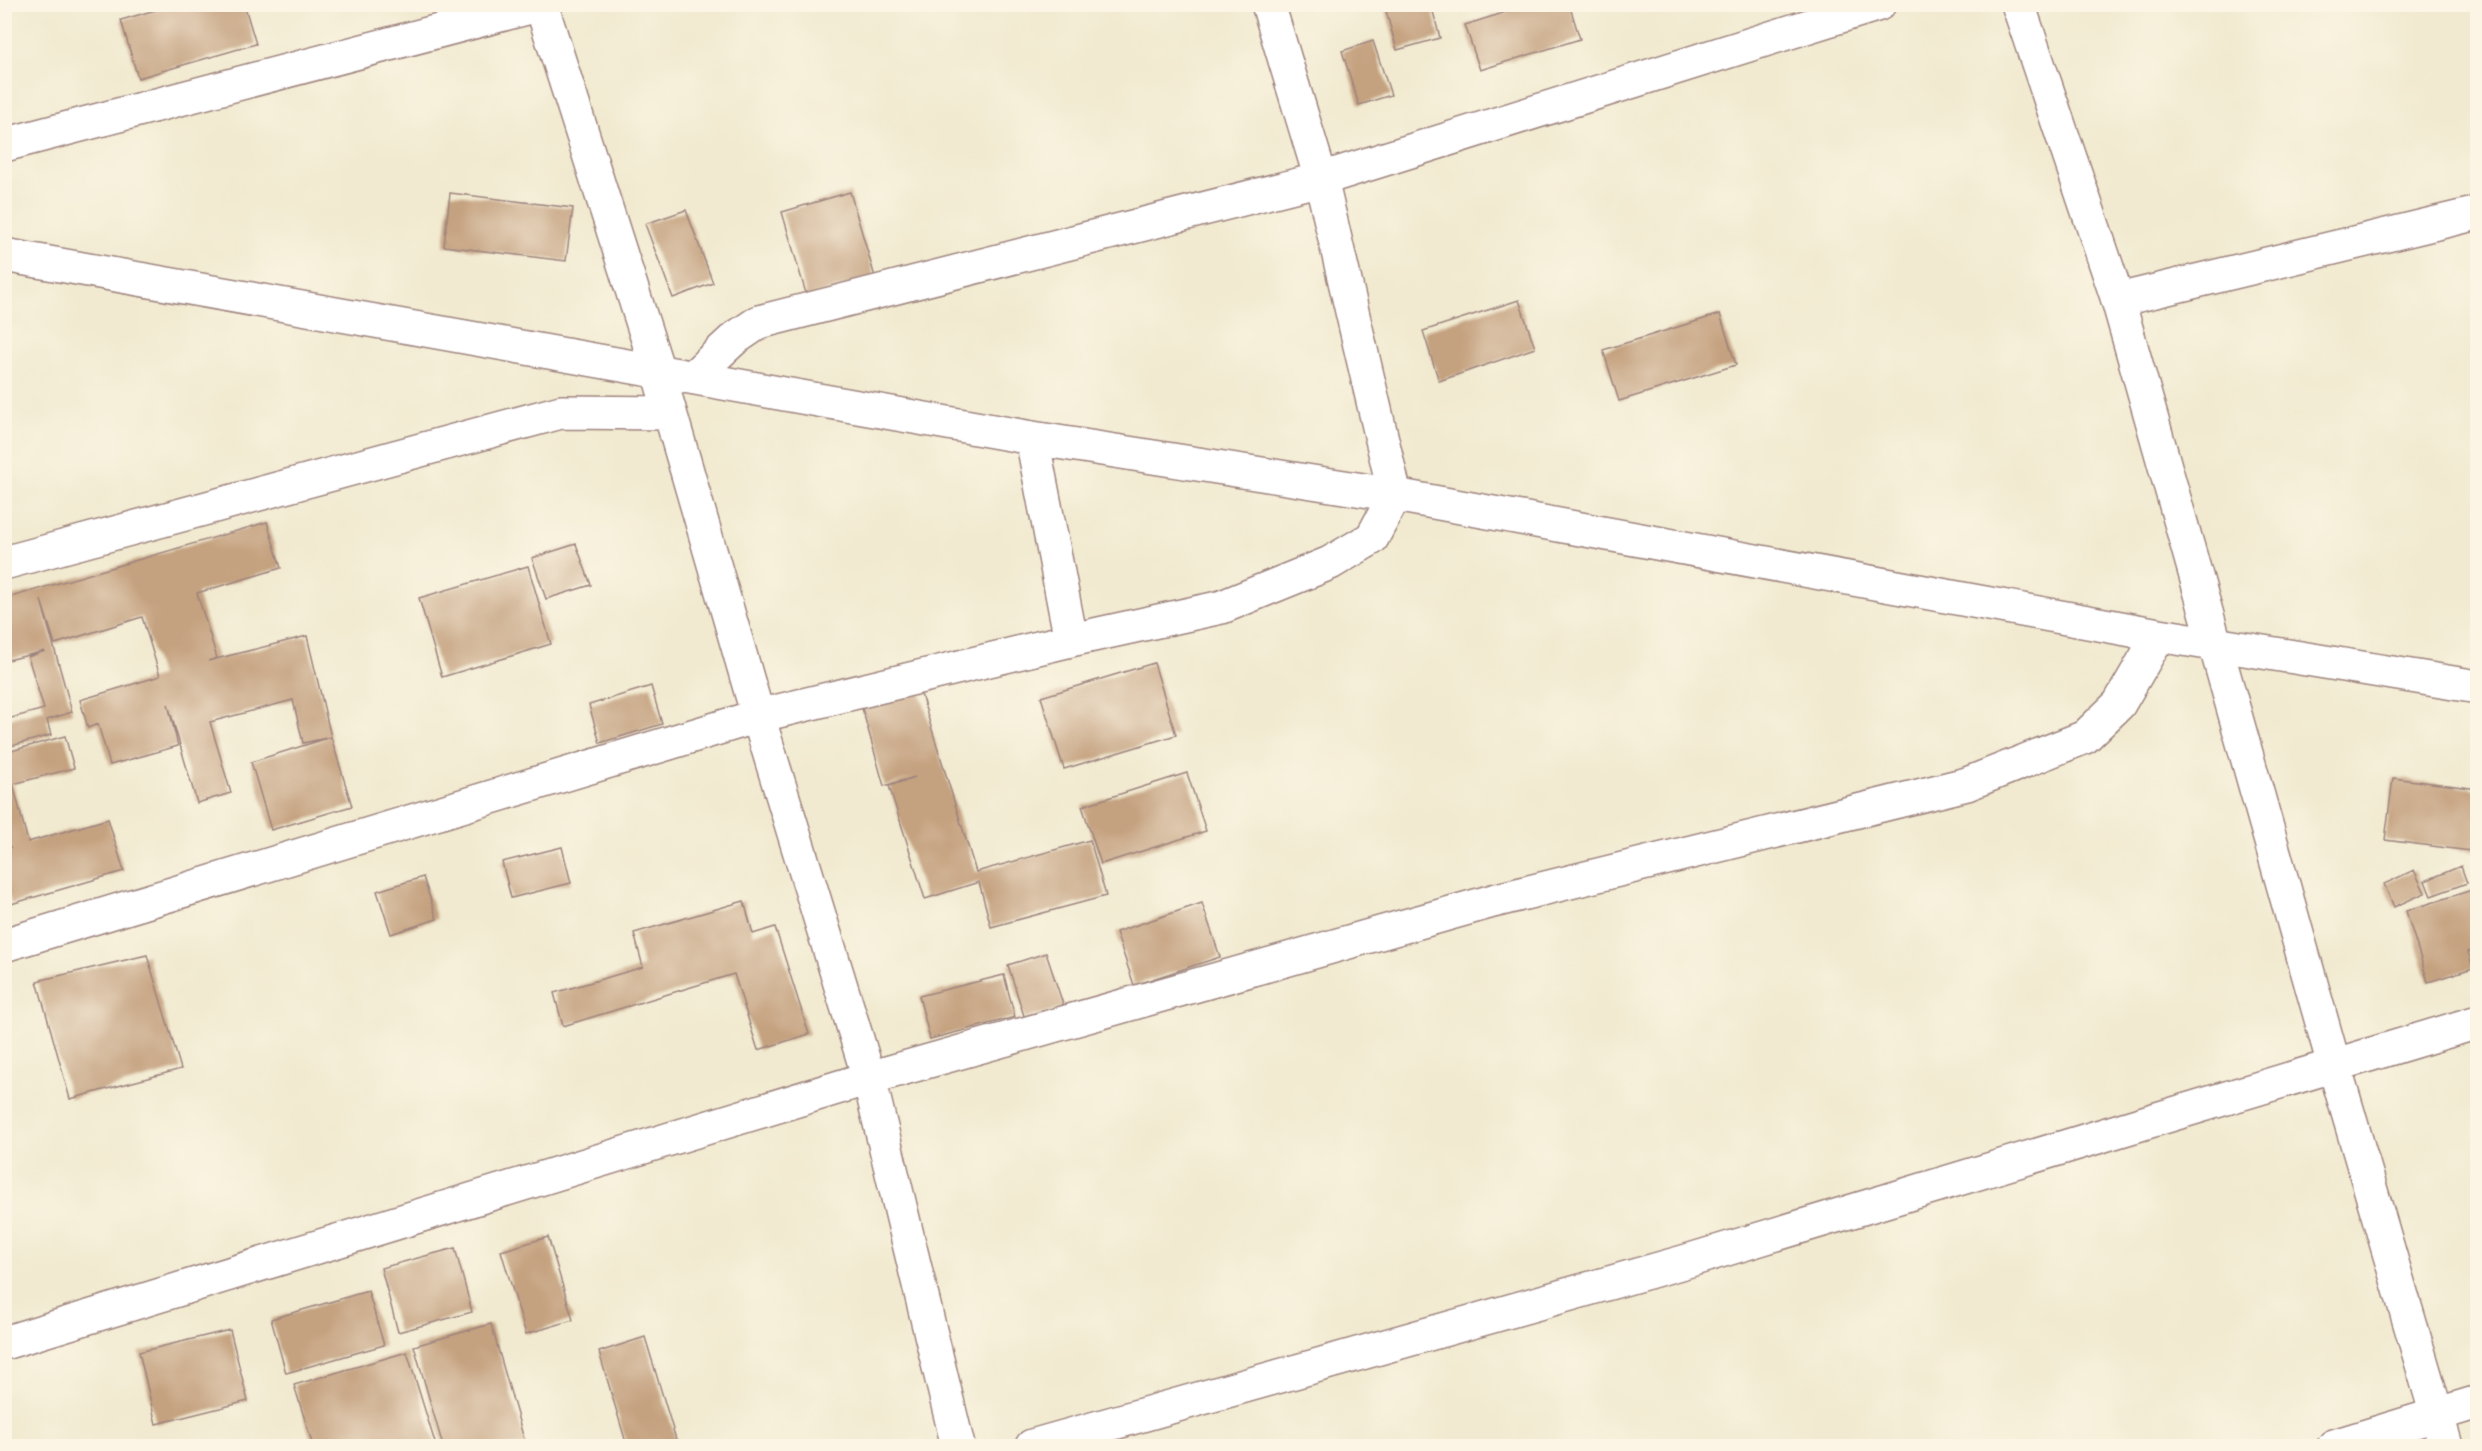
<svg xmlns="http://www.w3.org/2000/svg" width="2482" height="1451" font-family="'IM FELL DW Pica',serif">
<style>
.building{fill:#c4a17f}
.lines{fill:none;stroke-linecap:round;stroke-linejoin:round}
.minor-casing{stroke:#9e847e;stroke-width:36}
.tertiary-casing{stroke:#9e847e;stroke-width:36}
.minor{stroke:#fff;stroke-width:33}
.tertiary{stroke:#fff;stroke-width:33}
</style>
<rect width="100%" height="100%" fill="#fcf5e5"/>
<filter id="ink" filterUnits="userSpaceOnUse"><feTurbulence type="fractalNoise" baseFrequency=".0167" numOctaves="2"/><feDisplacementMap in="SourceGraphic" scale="12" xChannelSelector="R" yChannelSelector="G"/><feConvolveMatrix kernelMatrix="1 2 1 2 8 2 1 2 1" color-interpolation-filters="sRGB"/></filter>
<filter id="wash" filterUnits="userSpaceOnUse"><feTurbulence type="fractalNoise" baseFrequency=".008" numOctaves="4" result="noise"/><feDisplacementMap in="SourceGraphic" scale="24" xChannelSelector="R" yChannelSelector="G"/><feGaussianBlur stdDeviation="1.35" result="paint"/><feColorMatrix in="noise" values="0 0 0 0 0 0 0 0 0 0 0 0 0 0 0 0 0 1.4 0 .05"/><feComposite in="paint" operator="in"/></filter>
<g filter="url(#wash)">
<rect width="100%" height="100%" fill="#f1ead0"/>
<g id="blocks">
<path class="building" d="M176,4h68l12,40 -118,34 -17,-58z
M1384,4h47l9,34 -43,12z
M1531,4h38l11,35 -100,31 -15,-45z
M1373,41l18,54 -32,10 -17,-54z
M850,192l25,85 -68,20 -25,-85z
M450,193l123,15 -7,53 -122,-15z
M686,210l27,73 -40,15 -28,-74z
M1519,300l16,48 -96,33 -16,-50z
M1720,314l16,51 -117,36 -16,-51z
M267,522l14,46 -84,25 20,65 -9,3 99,-25 24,101 21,69 -81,24 -20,-68 80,-25 -28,6 -10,-43 -83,22 21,71 -34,10 -29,-99 10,42 -68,19 -12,-41 -10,4 -8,-28 80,-24 -18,-59 -87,27 -14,-44 31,112 -25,8 4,15 -47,13v-28l40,-11 -16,-52 17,-6 -41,10v-62z
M576,544l15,41 -45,14 -14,-41z
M528,566l23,78 -109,33 -23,-79z
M1154,663l22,72 -112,34 -23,-72z
M651,686l11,38 -62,19 -11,-38z
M920,691l56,181 114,-32 16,56 -115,31 -12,-45 -54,17 -36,-113 26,-9 -31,9 -22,-78z
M65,736l9,32 -61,16 15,58 80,-23 16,52 -113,33 -7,-23v-32l7,-2 -7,1v-95z
M1187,773l19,58 -105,33 -19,-58z
M2393,778l85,11v63l-93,-12z
M562,847l9,36 -60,15 -9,-36z
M2461,866l6,17 -36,13 -6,-15z
M2414,870l11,23 -31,14 -10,-23z
M423,877l14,42 -46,15 -14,-43z
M2475,889l3,60 -10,3 5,16 -45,14 -22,-71z
M744,901l9,33 22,-7 34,107 -51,16 -24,-76 -171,52 -9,-33 89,-26 -9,-34z
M1202,903l18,54 -86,28 -18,-53z
M1046,953l18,54 -39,12 -17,-54z
M147,955l34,114 -111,30 -33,-118z
M1004,975l11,42 -85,22 -11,-43z
M548,1237l25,83 -47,14 -25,-83z
M455,1248l17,64 -74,20 -17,-64z
M368,1291l16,54 -98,28 -15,-54z
M491,1324l35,122h-83l-29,-100z
M230,1330l18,71 -92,23 -17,-72z
M645,1337l33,109h-51l-28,-94z
M407,1352l29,94h-123l-19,-61z"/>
</g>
</g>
<g filter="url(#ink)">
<use href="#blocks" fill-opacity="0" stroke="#9e847e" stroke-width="1.5"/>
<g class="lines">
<defs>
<path id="minor" d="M541,4l117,367 100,345 111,362 89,368
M4,145l538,-141
M4,255l1028,183 363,57 764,140 319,52
M2118,300l360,-87
M693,377l41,-38 25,-17 562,-143 558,-175
M1032,438l39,202
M4,563l557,-151 109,1
M4,945l754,-229 313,-76 151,-33 108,-44 42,-25 23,-43 -74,-316 -53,-175
M4,1343l865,-265 624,-177 474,-117 118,-47 34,-33 40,-69
M1032,1446l655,-185 791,-239
M2334,1446l144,-44"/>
<path id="tertiary" d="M2018,4l100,296 216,765 112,381"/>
</defs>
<use href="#minor" class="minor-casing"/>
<use href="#tertiary" class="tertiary-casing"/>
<use href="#minor" class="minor"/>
<use href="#tertiary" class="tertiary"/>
</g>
</g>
<rect width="2482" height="1451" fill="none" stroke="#fcf5e5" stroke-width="24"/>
</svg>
